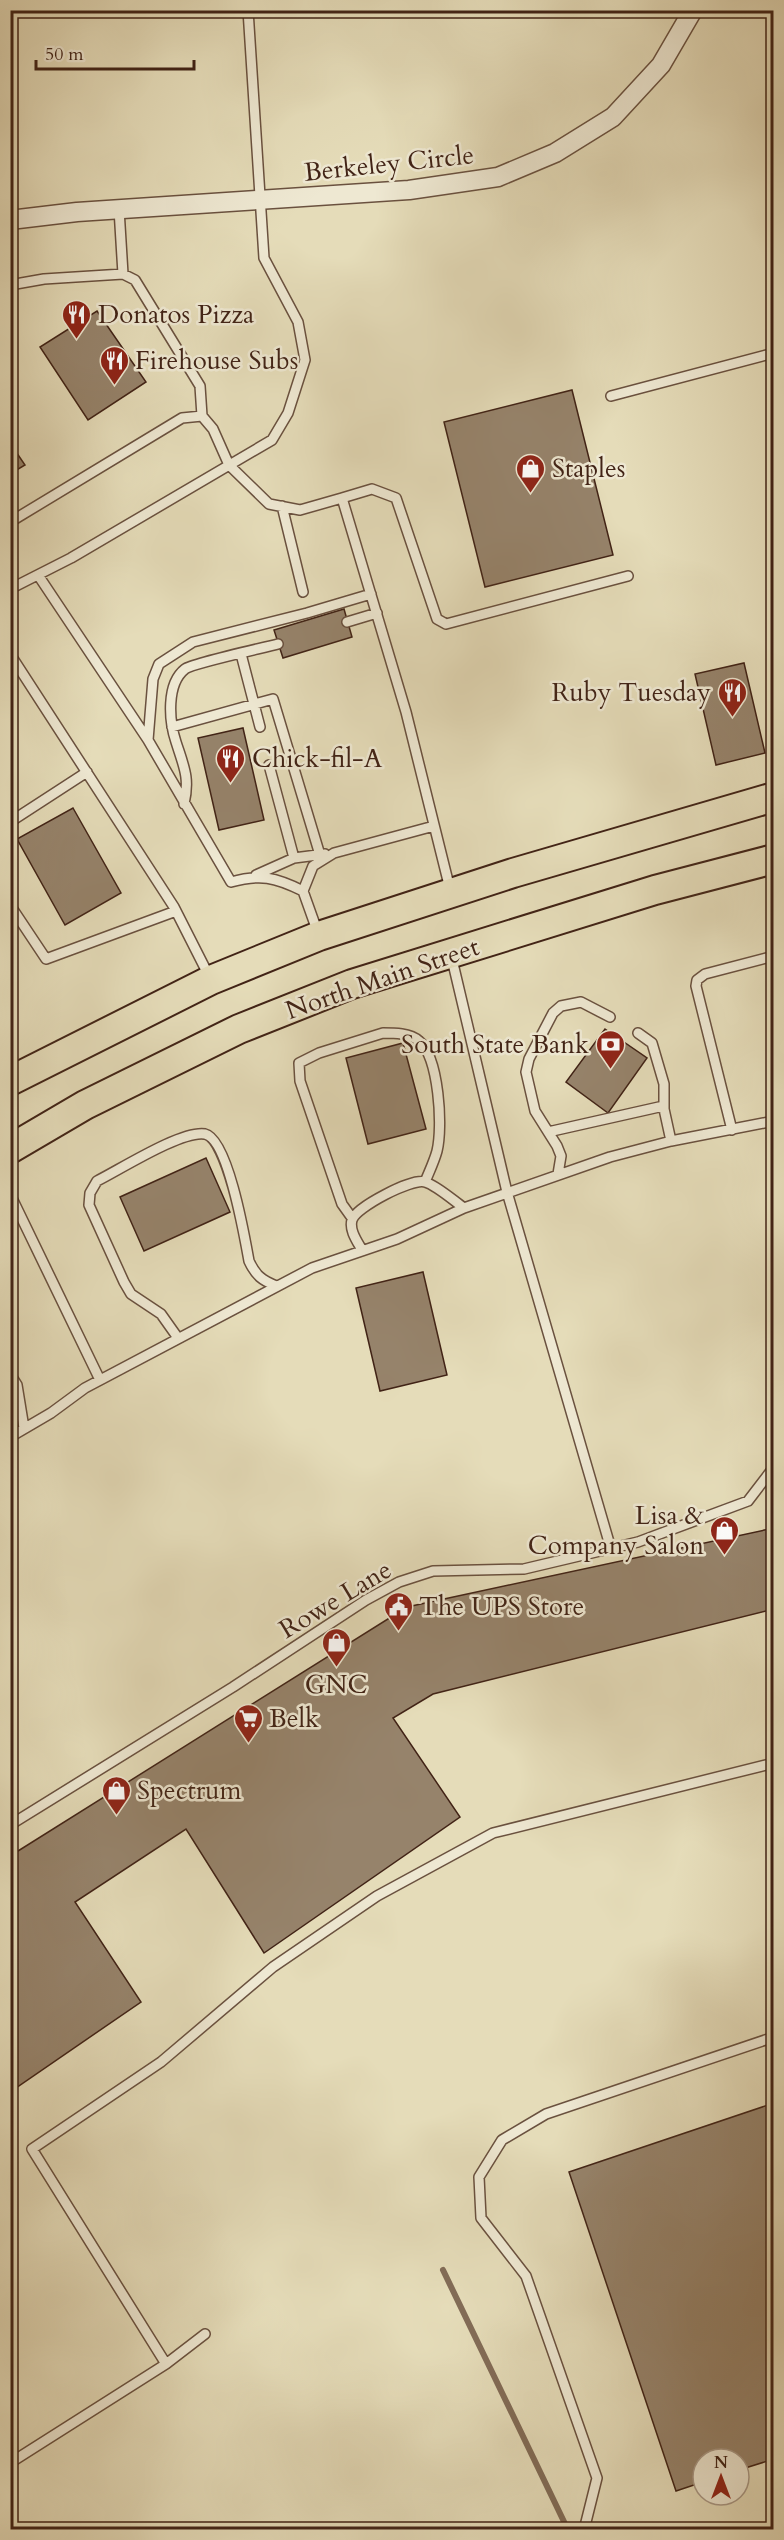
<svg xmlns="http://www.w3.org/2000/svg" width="784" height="2540" font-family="Cardo,serif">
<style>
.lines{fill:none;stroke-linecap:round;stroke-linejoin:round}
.stream{stroke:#826c57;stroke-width:6}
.building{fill:#96836b;stroke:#412316;stroke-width:1.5}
.service-casing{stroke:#6a513f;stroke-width:12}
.minor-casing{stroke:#6a513f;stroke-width:21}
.primary-casing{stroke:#412316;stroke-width:32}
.service{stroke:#eee8d2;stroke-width:9}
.minor{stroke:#eee8d2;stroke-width:18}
.primary{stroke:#e5dcb9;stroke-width:28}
.labels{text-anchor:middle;stroke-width:5;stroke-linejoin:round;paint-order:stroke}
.street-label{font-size:26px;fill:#412316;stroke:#eee8d2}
.poi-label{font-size:26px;fill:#412316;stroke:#eee8d2;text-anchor:start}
</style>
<rect width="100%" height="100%" fill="#e5dcb9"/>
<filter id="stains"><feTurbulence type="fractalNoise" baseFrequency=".00333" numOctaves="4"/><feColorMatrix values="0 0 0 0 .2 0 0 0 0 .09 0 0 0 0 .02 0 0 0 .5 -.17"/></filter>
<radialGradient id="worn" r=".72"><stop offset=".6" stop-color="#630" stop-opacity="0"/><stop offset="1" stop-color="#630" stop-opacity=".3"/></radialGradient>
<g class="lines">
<path class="stream" d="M443,2270l125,260"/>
</g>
<path class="building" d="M97,311l49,71 -58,38 -48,-73z
M572,390l41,165 -128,32 -41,-165z
M10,443l15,22 -15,9z
M344,609l8,28 -69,21 -9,-28z
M744,663l21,90 -49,12 -21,-91z
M243,728l21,92 -45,10 -21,-92z
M73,808l48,85 -56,32 -48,-86z
M605,1029l42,29 -39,55 -42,-31z
M403,1043l23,86 -58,15 -22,-86z
M206,1158l24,54 -86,39 -24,-54z
M423,1272l24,103 -67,16 -24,-103z
M774,1528v81l-341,85 -40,24 67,99 -196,136 -78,-124 -111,73 66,100 -131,90v-236l397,-249z
M774,2103v356l-35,11v-11h-36v23l-27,9 -107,-319z"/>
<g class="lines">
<defs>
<path id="service" d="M123,274l12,6 65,106 2,30
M10,285l34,-6 79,-5 -4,-65
M611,396l163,-43
M342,498l30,-9 24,9 41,121 9,5 182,-48
M282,506l21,86
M10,522l172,-104 20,-2 11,13 16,36 40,39 31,6 42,-12 64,214 44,177
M38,575l110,165 83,142c29,-8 44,-5 72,9l10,-25 21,-13 100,-27
M10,589l61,-31 201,-118 16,-27 17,-53 -7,-38 -34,-64 -16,-248
M347,622l30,-9
M10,654l164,253 36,71
M241,654l19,73
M172,727l101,-28 47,156
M148,740l5,-61 6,-15 34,-22 114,-29 64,-19
M269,765l25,93
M184,804c6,-26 0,-37 -8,-62 -7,-21 -10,-58 9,-73 8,-6 78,-21 93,-25
M10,822l77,-50
M256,875l38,-17 31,-4
M303,891l15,42
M10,905l36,54 130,-48
M451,955l56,237 104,357
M638,1033l14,10 12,41v25
M732,1130l-36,-144 1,-6 8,-6 69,-18
M548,1132l111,-25 5,2 7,32
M558,1174l3,-18 -4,-10 -22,-35 -9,-39 3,-13 24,-46 8,-7 20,-4 29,15
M10,1194l90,186
M352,1218l-10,-14 -42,-123 -1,-18 20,-10 64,-20c11,0 27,0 36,8 20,16 24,86 18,110 -3,11 -8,21 -12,31
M362,1250c-5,-9 -13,-20 -10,-30 4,-13 60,-42 73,-38 11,3 29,19 39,26
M178,1338l-17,-24 -30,-20 -7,-12 -35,-77 1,-12 7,-12c24,-12 85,-51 108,-47 23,5 40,105 44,127 7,15 13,19 27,25
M10,1374l7,11 7,43
M10,1437l41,-24 34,-25 227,-120 85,-29 67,-31 146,-51 61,-16 103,-20
M10,1825l223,-138 133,-87 33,-18 34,-11 91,-2 114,-27 110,-41 26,-34
M166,2364l-134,-215 129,-87 112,-95 104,-71 116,-63 281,-70
M10,2463l156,-99 39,-30
M584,2530l13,-52 -71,-202 -45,-58 -2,-41 23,-37 44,-26 228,-77"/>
<path id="minor" d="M10,220l67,-8 332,-22 89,-13 57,-24 58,-36 48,-52 32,-55"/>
<path id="primary" d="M10,1081l201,-101 108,-44 194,-63 261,-76
M10,1149l75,-44 154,-76 113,-45 303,-94 119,-31"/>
</defs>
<use href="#service" class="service-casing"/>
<use href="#minor" class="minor-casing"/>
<use href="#primary" class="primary-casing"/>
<use href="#service" class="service"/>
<use href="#minor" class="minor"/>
<use href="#primary" class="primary"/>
</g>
<defs>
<symbol id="restaurant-pin" viewBox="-11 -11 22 30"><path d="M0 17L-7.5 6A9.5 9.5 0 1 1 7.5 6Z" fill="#8f2418" stroke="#eee8d2"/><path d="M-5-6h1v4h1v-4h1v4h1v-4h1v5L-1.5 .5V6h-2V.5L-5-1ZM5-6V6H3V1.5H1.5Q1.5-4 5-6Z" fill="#fff"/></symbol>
<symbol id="shop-pin" viewBox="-11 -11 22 30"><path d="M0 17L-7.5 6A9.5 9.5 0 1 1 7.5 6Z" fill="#8f2418" stroke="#eee8d2"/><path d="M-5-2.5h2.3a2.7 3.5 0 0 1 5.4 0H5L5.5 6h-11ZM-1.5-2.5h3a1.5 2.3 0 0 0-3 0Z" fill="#fff"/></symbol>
<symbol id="bank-pin" viewBox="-11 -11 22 30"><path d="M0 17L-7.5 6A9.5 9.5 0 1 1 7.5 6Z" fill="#8f2418" stroke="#eee8d2"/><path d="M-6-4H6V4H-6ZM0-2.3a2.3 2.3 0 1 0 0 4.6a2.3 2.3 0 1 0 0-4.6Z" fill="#fff"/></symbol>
<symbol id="civic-pin" viewBox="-11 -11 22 30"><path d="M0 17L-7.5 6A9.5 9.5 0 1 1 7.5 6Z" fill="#8f2418" stroke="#eee8d2"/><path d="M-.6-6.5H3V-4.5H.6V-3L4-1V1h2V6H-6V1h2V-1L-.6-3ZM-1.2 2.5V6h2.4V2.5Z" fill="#fff"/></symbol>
<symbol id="supermarket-pin" viewBox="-11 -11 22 30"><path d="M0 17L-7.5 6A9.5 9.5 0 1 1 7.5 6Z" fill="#8f2418" stroke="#eee8d2"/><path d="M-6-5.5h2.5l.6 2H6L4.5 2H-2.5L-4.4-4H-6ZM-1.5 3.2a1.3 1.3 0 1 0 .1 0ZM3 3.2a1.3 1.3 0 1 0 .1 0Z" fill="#fff"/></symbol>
</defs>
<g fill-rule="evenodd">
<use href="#restaurant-pin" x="60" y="298" width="33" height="45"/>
<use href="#restaurant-pin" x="98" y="344" width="33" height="45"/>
<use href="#shop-pin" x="514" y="452" width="33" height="45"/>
<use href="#restaurant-pin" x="716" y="676" width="33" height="45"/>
<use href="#restaurant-pin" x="214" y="742" width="33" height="45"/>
<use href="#bank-pin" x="594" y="1028" width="33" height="45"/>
<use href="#shop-pin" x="708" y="1514" width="33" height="45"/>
<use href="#civic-pin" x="382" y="1590" width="33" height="45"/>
<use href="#shop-pin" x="320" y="1626" width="33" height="45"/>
<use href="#supermarket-pin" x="232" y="1702" width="33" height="45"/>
<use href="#shop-pin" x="100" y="1774" width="33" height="45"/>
</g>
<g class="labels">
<g class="street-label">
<text transform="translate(389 163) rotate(-6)" y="9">Berkeley Circle</text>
<text transform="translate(382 978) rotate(-19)" y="9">North Main Street</text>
<text transform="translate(335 1599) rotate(-31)" y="9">Rowe Lane</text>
</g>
<g class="poi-label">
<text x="98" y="323">Donatos Pizza</text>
<text x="135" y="369">Firehouse Subs</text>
<text x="552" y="477">Staples</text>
<text x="711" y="701" text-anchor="end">Ruby Tuesday</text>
<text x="252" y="767">Chick-fil-A</text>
<text x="589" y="1053" text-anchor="end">South State Bank</text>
<text x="704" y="1524" text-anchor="end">Lisa &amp;<tspan x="704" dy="30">Company Salon</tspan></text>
<text x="419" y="1615">The UPS Store</text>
<text x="336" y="1693" text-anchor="middle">GNC</text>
<text x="269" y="1727">Belk</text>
<text x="137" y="1799">Spectrum</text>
</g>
</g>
<rect width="784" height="2540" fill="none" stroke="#e5dcb9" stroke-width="36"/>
<rect x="12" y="12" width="760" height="2516" fill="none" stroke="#412316" stroke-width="3"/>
<rect x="18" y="18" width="748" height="2504" fill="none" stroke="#412316" stroke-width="1.5"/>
<g transform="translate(721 2477)"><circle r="28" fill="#eee8d2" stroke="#a99987" stroke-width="1.5"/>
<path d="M0-4.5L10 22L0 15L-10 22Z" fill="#8f2418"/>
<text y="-9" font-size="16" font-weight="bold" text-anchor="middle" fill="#412316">N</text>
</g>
<path d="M36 60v9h158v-9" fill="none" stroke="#412316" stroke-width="3"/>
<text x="45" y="60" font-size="18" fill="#412316" stroke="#eee8d2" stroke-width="4.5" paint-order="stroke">50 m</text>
<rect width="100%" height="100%" filter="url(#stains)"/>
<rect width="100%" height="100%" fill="url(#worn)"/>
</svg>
